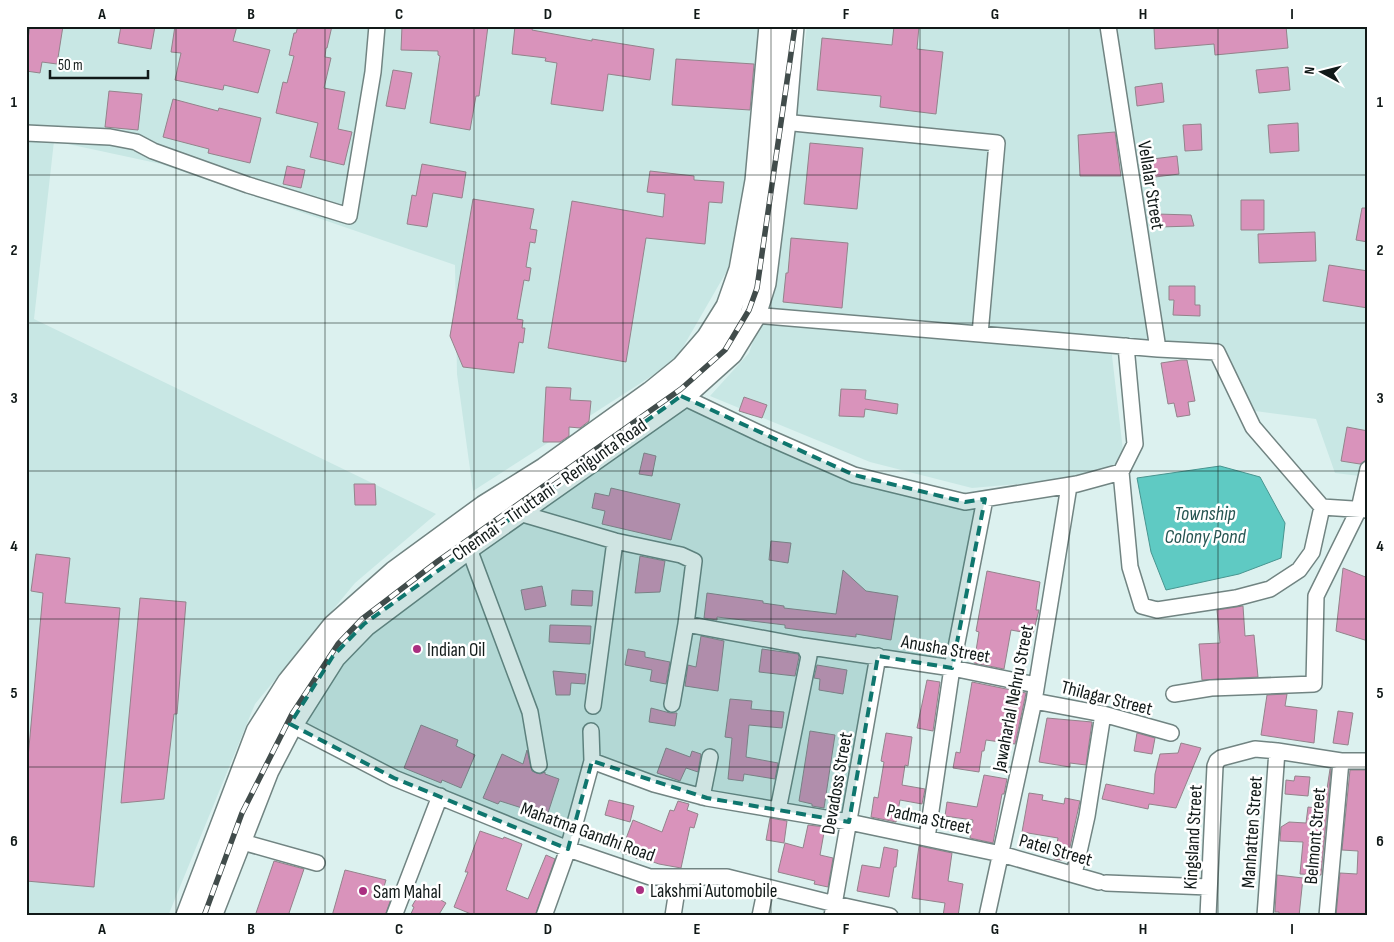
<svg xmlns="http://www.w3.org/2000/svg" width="1394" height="942" font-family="'Sofia Sans Condensed',sans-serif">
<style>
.built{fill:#c8e7e4}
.water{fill:#5fcac3;stroke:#489590}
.building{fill:#d993bb;stroke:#93838b}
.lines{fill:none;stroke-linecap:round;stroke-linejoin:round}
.minor-casing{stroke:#718482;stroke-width:18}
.trunk-casing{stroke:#718482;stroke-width:28}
.minor{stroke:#fff;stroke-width:15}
.trunk{stroke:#fff;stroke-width:25}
.rail-casing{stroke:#414c4b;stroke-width:5.5}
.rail{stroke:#fff;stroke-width:4;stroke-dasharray:11;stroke-linecap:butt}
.marked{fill:#0f766e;fill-opacity:0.2;stroke:#0f766e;stroke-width:4;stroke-dasharray:10 6;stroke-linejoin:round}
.grid{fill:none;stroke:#111918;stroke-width:1;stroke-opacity:0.55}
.poi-dot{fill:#aa2f81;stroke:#fff;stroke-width:2}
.labels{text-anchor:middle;stroke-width:5;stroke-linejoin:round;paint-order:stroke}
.street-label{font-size:19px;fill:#111918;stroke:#fff}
.poi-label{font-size:19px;fill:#111918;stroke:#fff;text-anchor:start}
.water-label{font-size:20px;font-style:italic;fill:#265552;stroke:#fff}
.neatline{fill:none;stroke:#111918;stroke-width:2}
.grid-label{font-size:16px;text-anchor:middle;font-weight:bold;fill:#111918}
</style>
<rect width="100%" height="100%" fill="#dcf1ef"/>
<path class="built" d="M26,26h740l-10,106 -28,137 -53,92 -202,130 -16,-117 -2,-109 -294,-101 -107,-23 -20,178 402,195 -81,69 -100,121 -87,212h-142z
M807,26h561v451l-33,-4 -19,-54 -61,-8 -33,-67 -112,-6 13,113 -10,25 -141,12 -102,-26 -160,-66 39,-43 23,-67z"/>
<path class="water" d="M1220,466l40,11 25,46 -4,35 -42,16 -73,16 -15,-38 -14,-74z"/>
<path class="building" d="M30,26h33l-6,38 -15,-2 -2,11 -14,-2v-19z
M121,26h34l-4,23 -33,-6z
M175,26h62l-4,15 37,9 -12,43 -34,-8 -1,5 -48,-10 6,-27 -10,-1z
M298,26h34l-5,22h-1l-1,9 6,1 -7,30 21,4 -7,37 14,3 -8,33 -34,-8 8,-34 -42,-10 7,-31 4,1 7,-27 -5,-1 5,-22h2z
M402,26h86l-9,70h-3l-6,34 -40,-7 10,-67 -2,-1v-4l-37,-1z
M515,26h18l-1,4 60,11v-2l62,10 -4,31 -42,-6 -5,37 -52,-7 6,-41 -12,-2 1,-3 -34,-4z
M894,26h25l-2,23 26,3 -7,62 -56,-7 1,-11 -64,-6 5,-52 70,7z
M1170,26h116l2,22 -73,7 -1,-11 -59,5 -1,-21z
M676,59l78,5 -4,46 -78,-5z
M1288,67l2,23 -31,3 -3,-23z
M393,70l19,3 -7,36 -19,-3z
M1162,83l2,19 -27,4 -2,-19z
M109,91l33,3 -4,36 -33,-3z
M173,99l45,12 1,-3 42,10 -11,45 -42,-10 1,-4 -46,-12z
M1298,123l1,28 -29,2 -2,-28z
M1201,124l1,26 -17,1 -2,-26z
M1115,132l6,44h-41l-2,-41z
M810,143l53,5 -6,61 -53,-5z
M1177,156l2,18 -32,4 -3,-18z
M422,164l44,8 -4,26 -29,-5 -6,34 -20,-3 5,-29 4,1z
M287,166l18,4 -4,18 -18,-4z
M650,171l44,5v4l30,2 -2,21 -13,-1 -4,42 -59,-6 -20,124 -78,-14 24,-147 91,16 2,-23 -18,-2z
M473,199l61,10 -4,20 7,1 -2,13 -5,-1 -4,25 5,1 -2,13 -5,-1 -7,39 6,1 -1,8h3l-2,15 -4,-1 -5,31 -51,-6 -13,-31z
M1241,200h23v30h-23z
M1362,208h6v34l-12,-2z
M1157,214l34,1 3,11 -35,1z
M1315,232l1,29 -57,2 -1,-29z
M791,238l57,5 -6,65 -59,-6 3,-29h2z
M1329,265l39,6v37l-45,-7z
M1169,286h26v19h5v11l-27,-1 1,-15h-5z
M1181,360h6l8,41 -7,1 2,13 -13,2 -3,-14 -6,1 -7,-41z
M546,387l25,1 -1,12 21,1 -2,20 -9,7 -11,-1v9l-9,6h-17z
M841,389l25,1 -1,9 33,5 -1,10 -32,-5 -1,8 -25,-1z
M744,397l23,8 -5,13 -23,-7z
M1347,427l21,4 -2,29 -6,4 -19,-3z
M644,453l12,3 -4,20 -13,-2z
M354,484h21l1,21h-21z
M611,488l69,16 -9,36 -69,-16 3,-13 -13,-3 3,-15 14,3z
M771,541l20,2 -3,20 -19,-3z
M36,554l34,4 -5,45 55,5 -26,279 -68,-6v-101l17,-187 -12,-2z
M640,556l25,5 -5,31 -25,1z
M1343,568l25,10v63l-32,-10z
M843,570l23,21 32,5 -7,44 -35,-6v3l-71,-9v-3l-25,-3 -43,-5v3l-13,-2 3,-25 56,8v2l21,3v2l52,6z
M987,571l53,11 -4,28h3l-6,24 -22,-4 -7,39 -30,-6 5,-31 -3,-1z
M542,586l4,20 -21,4 -4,-20z
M572,590l21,1 -1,15 -21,-1z
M140,598l46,4 -9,112h-3l-10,85 -43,4z
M1243,606l2,30 9,-1 4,42 -56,3 -3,-36 21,-1 -3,-33z
M550,625l41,1 -1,18 -41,-2z
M701,636l23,5 -6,50 -33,-5 3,-21 8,2z
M628,649l17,3v5l25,5 -4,22 -16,-3 2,-11 -27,-5z
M762,649l36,5 1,3 -4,19 -36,-4z
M817,665l30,5 -4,24 -24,-4 1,-11 -6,-1z
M553,671l33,3 -1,10 -14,-1 -1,12h-14z
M927,680l13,2 -7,49 -16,-3z
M972,682l54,11 -11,51 -29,-4 -2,11h-2l-3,21 -26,-4 3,-16 4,1z
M1287,694l-2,12 32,4 -3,33 -53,-8 6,-40z
M730,699l22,2 -1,8 33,3 -2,16 -33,-3 -3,32 32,6 -3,16 -31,-5 -1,7 -15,-2 4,-41 -7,-1z
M651,708l19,5h7l-2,13 -26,-4z
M1338,711l15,2 -5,32 -15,-2z
M1047,718l45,4 -6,43 -16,-2v4l-31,-5z
M421,725l37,15 -2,6 19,9 -14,33 -19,-8 -1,3 -37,-15z
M810,731l25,4 -11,73 -12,-2v-2l-13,-3z
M886,733l26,4 -4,29 -3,-1 -3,20 23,4 -3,15 -22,-4 -4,22 -25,-5 3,-20 4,1 6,-36 -3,-1z
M1137,733l18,5 -3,16 -18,-3z
M1181,743l20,5 -25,60 -27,-4 -1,5 -46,-10 4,-15 48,10 1,-20 5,-20 18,-1z
M666,748l24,9 2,-6 9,3 -3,18 -12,-4 -6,13 -23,-8z
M527,750l5,21 8,3 5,-2v2l14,5 -12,37 -47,-15 -2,3 -15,-6 19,-44 21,10z
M1330,769h1l-10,106 -21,-1 3,-32 -23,-1 1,-14 8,-5 17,1 2,-16 16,2z
M1350,770h18v146h-32l4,-43 17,1 1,-23 -16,-1z
M984,775l23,4 -3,15h-2l-9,49 -23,-5 3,-18 -28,-4 2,-14 30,5z
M1295,776l15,1 -2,19 -23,-2 1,-14 8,1z
M1029,793l14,2 -1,5 22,4 1,-6 15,3 -13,60 -13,-2 4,-21 -36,-6z
M609,800l25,6 -4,16 -25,-7z
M678,801l11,3 -2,6 11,4 -4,14 -4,-1 -9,41 -22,-4 -17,-6 -1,2 -20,-8 12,-32 29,12 8,-22 4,1z
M770,818l17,3 -3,22 -18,-3z
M808,825l17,2 -5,28 13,3 -5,29 -14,-3 1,-3 -37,-9 7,-29 18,5z
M480,831l23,8 1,-2 18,7 -16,46 22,9 18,-44 9,4 -20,57h-59l-22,-9 14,-35h-3z
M919,846l33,7 -4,28 15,3 -5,32h-15l2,-13 -33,-5z
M884,847l14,3 -2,17h-2l-5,30 -32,-6 5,-26 18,3z
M274,861l30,8 -16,47h-33z
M345,870l41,10 -3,10 10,3 -8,23h-53z
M1277,875l26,3 -4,38h-20v-4h-4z
M422,889l24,14 -8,13h-28l4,-9 -2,-1z"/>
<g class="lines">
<defs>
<path id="minor" d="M1108,26l50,323
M783,122l214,21 -17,191
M26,133l84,4 26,5 17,9 95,34 101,31 24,-144 4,-46
M753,315l405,34 59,3 36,75 69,80 46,3
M681,396l82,39 91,40 111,27 112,-18 44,-12 14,-28 -9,-98
M1121,472l9,95 12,39 15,4 79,-12 34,-9 29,-19 13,-18 10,-45
M516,512l99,29 66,14 13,6 -8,63 118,22 5,10 -31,154
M468,546l62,166 9,53
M804,646l148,22 84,17
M1174,694l37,-6 103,-4 2,-88 43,-87 9,-40
M1034,701l69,13 68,19
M672,704l14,-80
M593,706l22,-165
M290,724l104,54 174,71 82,28h77l108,27 55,12
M592,761l62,23 53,14 142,24 152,32 98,28
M702,797l8,-40
M927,838l25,-170 33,-169
M239,841l78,22
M1074,874l13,-58 16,-102
M1106,883l103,4
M394,916l46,-120
M544,916l24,-67 24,-88 -1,-30
M673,916l6,-39
M760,916l6,-29
M832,916l46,-260
M987,916l47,-215 35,-215
M1208,916l7,-150 2,-5 4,-3 34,-9 22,2 64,10h27
M1265,916l12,-165
M1327,916l14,-155"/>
<path id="trunk" d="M189,916l70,-184 31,-49 45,-56 61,-54 89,-65 61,-38 106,-76 32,-26 25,-29 20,-32 13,-37 16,-89 14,-155
M209,916l57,-146 24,-46 43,-68 31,-32 104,-78 213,-150 49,-44 23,-37 10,-32 20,-161 8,-96"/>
</defs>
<use href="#minor" class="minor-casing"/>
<use href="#trunk" class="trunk-casing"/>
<use href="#minor" class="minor"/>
<use href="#trunk" class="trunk"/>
<defs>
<path id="rail" d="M204,916l38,-103 50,-99 46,-70 24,-25 76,-58 243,-172 44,-39 24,-40 8,-22 38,-262"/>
</defs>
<use href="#rail" class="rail-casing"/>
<use href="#rail" class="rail"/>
</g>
<path class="marked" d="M681,396l173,79 111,27 20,-3 -33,169 -74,-12 -29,166 -142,-24 -115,-37 -24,88 -174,-71 -104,-54 43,-68 31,-32z"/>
<path class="grid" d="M176,26v890M325,26v890M474,26v890M623,26v890M771,26v890M920,26v890M1069,26v890M1218,26v890M26,175h1342M26,323h1342M26,471h1342M26,619h1342M26,767h1342"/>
<g class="poi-dot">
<circle cx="417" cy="649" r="5"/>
<circle cx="640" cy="890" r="5"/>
<circle cx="363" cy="891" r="5"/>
</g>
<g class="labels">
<g class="street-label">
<text transform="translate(1152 185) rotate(81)" y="7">Vellalar Street</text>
<text transform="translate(549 489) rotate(-35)" y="7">Chennai - Tiruttani - Renigunta Road</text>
<text transform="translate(946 648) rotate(10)" y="7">Anusha Street</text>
<text transform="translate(1107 697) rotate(14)" y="7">Thilagar Street</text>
<text transform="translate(1012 698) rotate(-79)" y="7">Jawaharlal Nehru Street</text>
<text transform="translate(836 783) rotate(-80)" y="7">Devadoss Street</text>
<text transform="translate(929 818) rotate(12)" y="7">Padma Street</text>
<text transform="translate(588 831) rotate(20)" y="7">Mahatma Gandhi Road</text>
<text transform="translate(1251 832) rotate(-86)" y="7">Manhatten Street</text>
<text transform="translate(1314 836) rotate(-85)" y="7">Belmont Street</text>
<text transform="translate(1192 837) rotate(-87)" y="7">Kingsland Street</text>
<text transform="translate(1056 849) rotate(16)" y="7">Patel Street</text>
</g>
<g class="poi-label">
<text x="427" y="656">Indian Oil</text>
<text x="650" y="897">Lakshmi Automobile</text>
<text x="373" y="898">Sam Mahal</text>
</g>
<g class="water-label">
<text x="1205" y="520">Township<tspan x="1205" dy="23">Colony Pond</tspan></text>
</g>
</g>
<rect width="1394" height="942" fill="none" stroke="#ffffff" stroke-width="55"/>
<g transform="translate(1322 72) rotate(277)" stroke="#ffffff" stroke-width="4" paint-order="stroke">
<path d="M0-4L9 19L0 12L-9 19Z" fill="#111918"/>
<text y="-8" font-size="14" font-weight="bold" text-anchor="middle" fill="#111918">N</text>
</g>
<path d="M50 70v8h98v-8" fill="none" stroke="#111918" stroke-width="2.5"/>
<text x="58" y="70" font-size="15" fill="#111918" stroke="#ffffff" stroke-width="4" paint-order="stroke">50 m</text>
<rect x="28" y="28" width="1338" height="886" class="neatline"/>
<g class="grid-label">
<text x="102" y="19">A</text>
<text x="251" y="19">B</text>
<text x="399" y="19">C</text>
<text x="548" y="19">D</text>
<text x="697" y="19">E</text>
<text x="846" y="19">F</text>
<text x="995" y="19">G</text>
<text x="1143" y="19">H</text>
<text x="1292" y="19">I</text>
<text x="14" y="107">1</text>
<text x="1380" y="107">1</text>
<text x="14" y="255">2</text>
<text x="1380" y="255">2</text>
<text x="14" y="403">3</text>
<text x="1380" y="403">3</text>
<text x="14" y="551">4</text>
<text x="1380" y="551">4</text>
<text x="14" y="698">5</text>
<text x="1380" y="698">5</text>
<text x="14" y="846">6</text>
<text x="1380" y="846">6</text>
<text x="102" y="934">A</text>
<text x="251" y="934">B</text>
<text x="399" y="934">C</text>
<text x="548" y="934">D</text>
<text x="697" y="934">E</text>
<text x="846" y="934">F</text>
<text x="995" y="934">G</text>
<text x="1143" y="934">H</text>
<text x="1292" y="934">I</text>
</g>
</svg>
